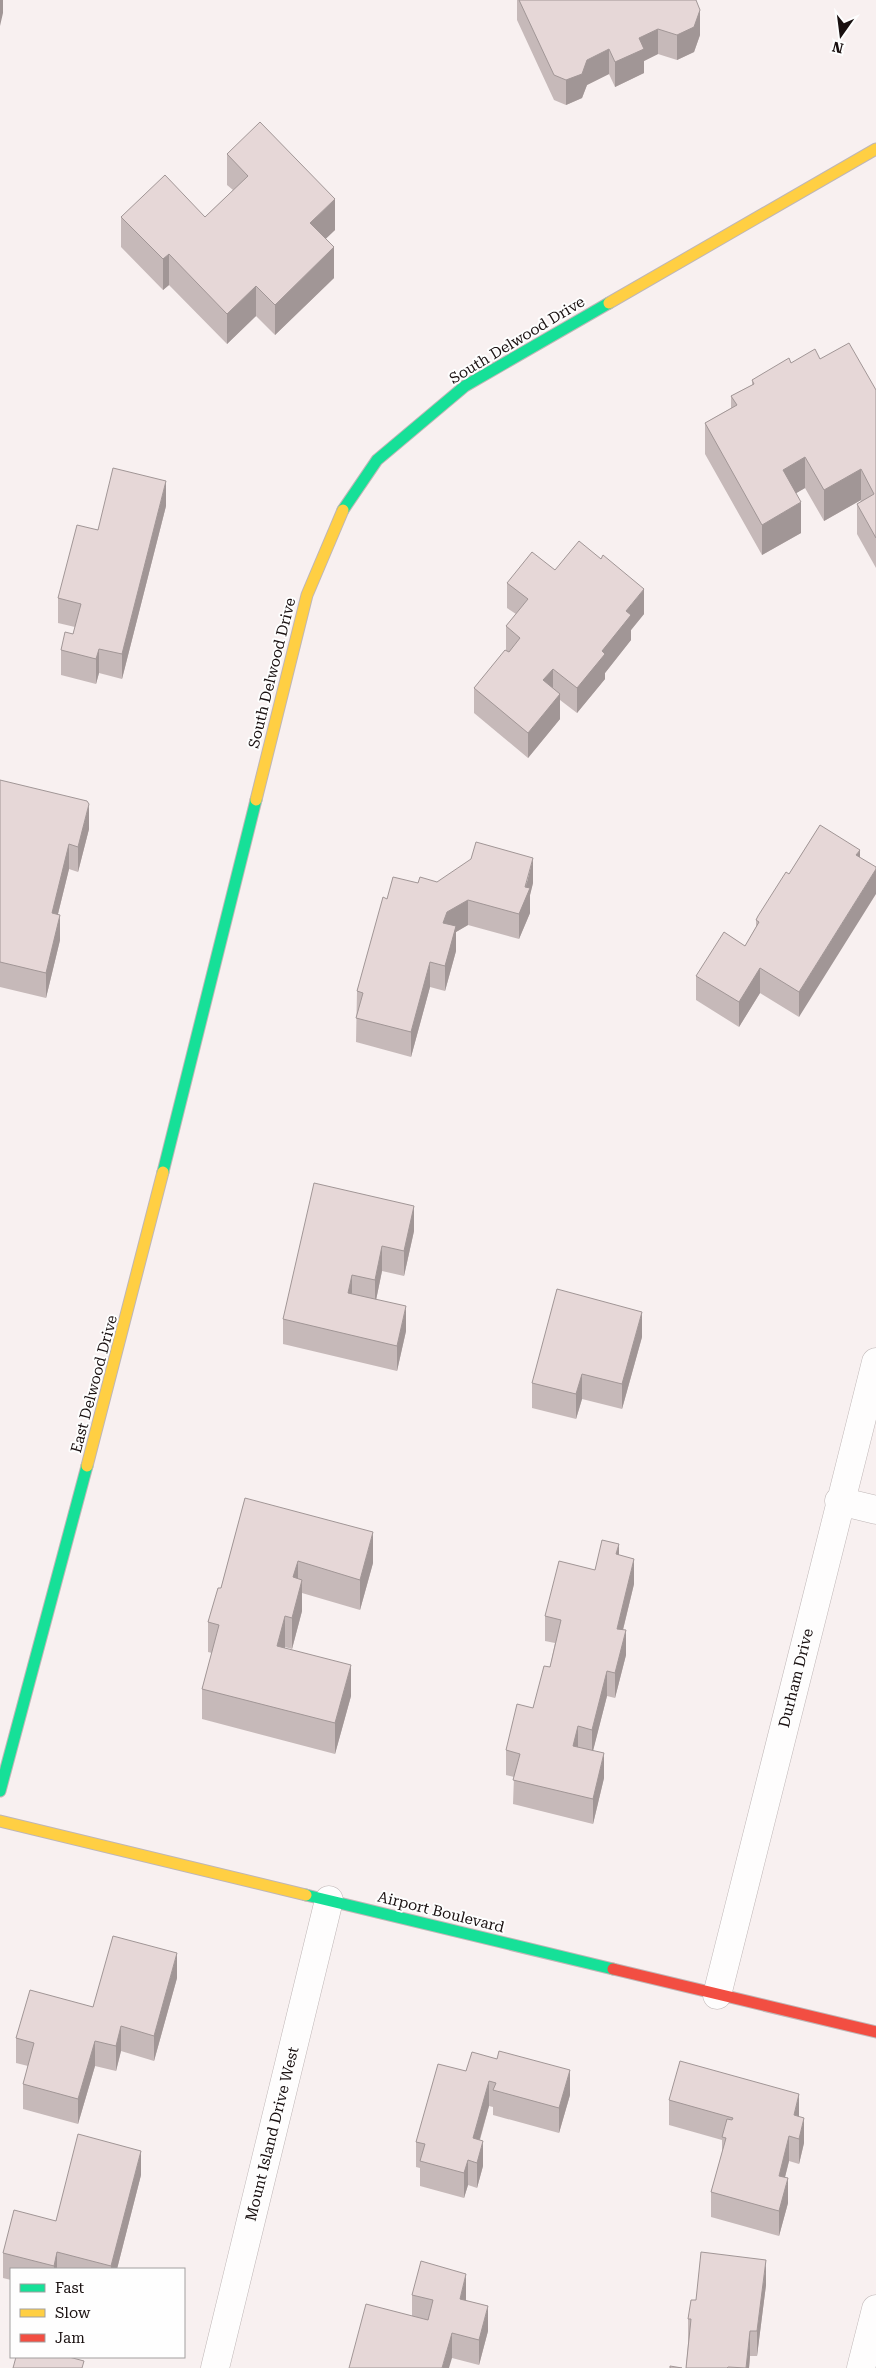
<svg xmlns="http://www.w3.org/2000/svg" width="876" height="2368" font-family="'Roboto Serif',serif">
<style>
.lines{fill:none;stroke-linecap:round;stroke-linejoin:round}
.street-casing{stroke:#bfb6b6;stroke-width:29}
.fast-casing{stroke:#bfb6b6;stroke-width:13}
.slow-casing{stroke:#bfb6b6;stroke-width:13}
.jam-casing{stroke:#bfb6b6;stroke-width:13}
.street{stroke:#fefdfd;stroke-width:28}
.fast{stroke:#16e098;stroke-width:11}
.slow{stroke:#ffcf43;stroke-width:11}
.jam{stroke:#f24e42;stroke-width:11}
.wall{fill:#c6b9b9}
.shaded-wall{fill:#a19696}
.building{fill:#e6d7d7;stroke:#a19696}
.labels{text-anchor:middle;stroke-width:4;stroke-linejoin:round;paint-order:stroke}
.street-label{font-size:15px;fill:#191010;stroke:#fefefe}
</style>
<rect width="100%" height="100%" fill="#f8f0f0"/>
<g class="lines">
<defs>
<path id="street" d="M839,1501l37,9
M717,1995l159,-633
M215,2368l114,-468
M861,2368l15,-59"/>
<path id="fast" d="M343,510l34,-50 88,-74 144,-83
M163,1172l93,-372
M0,1791l87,-325
M306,1895l307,74"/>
<path id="slow" d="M609,303l267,-154
M256,800l51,-205 36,-85
M87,1466l76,-294
M0,1821l306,74"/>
<path id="jam" d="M613,1969l263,63"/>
</defs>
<use href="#street" class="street-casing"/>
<use href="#fast" class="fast-casing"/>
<use href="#slow" class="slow-casing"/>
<use href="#jam" class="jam-casing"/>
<use href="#street" class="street"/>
<use href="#fast" class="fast"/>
<use href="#slow" class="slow"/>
<use href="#jam" class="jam"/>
</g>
<path class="wall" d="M517,0h179l4,35 -6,17 -17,8 -19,-6 -14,7v12l-29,14 -6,-13 -22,11 -5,13 -16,7 -12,-5 -37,-80z
M227,154l108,76 -10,9 9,39 -59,57 -19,-19 -29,28 -58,-59 -6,5 -42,-43v-30h84l28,-27 -6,-5z
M820,359l56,31v178l-19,-34v-30l4,-3v-1l-37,21 -19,-33 -9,5 5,40 -39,22 -57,-101v-31l26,-15v-12l21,-11v-5l39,-17z
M166,506l-44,173 -23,-6 -3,11 -35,-9v-25l12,-16 2,-7 -17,-4v-25l40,-68z
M555,570l89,44 -13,16v10l-26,33v6l-28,34 -17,-13v19l-32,39 -54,-45v-25l32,-38v-24l10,-12 -9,-6v-25z
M0,780l89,49 -11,43 -9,-3 -11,45 2,26 -14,58 -46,-11z
M820,825l-21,192 -39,-24 -21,34 -43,-27v-24l49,-30 11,-19v-7l33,-46z
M437,882l96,1 -3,12v18l-11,26 -51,-14 -12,7v19l-11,40 -15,-4 -19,70 -55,-15 1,-51 30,-92 31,-16z
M414,1206v25l-10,45 -22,-5 -6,29 30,31 -9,40 -114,-27v-25z
M642,1337l-20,72 -40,-10 -6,20 -44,-11v-25z
M245,1498l128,65 -13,47 -58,-17v18l-10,38 -7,-2v1l66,48 -16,58 -133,-35v-30l10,-36 -4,-1v-30l13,-34z
M619,1555l15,29 -11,46 3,25 -11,43 -8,-2 -14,54 11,28 -11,46 -80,-20 1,-27 -8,-2v-25l27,-42 17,-41 5,-24 -10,-2v-25l50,-46z
M177,1978l-23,83 -33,-10 -5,20 -21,-5 -17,58 -55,-15v-25l5,-18 -12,-3v-25l77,-31z
M497,2059l73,36 -11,38 -66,-18v-8l-4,-1 -9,34 3,26 -6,22 -9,-3 -4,13 -44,-12v-18l-4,-1v-25l50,-71z
M669,2100l130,17 5,26 -5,21 -10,-3 -4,16 3,26 -9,33 -68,-19v-25l11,-39v-13l-53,-15z
M141,2175l-24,94h-106v11l-8,-2v-25l53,-32z
M766,2285l-9,71h-7l-1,12h-63l2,-24v-25l8,-19z
M412,2295l54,4v1l22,31 -9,34 -27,-7 -40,-42z"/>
<path class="shaded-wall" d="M0,0h3v13l-3,13z
M700,10v25l-6,17 -17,8v-25z
M658,29v25l-14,7v12l-29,14v-25l24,-24z
M609,49v25l-22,11 -5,13 -16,7v-25l21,-20z
M335,199v31l-25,24v-31z
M334,247v31l-59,57v-30z
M169,254v31l-6,5v-31z
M256,286v30l-29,28v-30z
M805,457v31l-22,13v-31z
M861,469v31l-37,21v-31z
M166,481v25l-44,173v-25z
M801,502v31l-39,22v-30z
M644,589v25l-13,16v10l-26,33v6l-28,34v-25l25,-37 24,-40z
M99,649v24l-3,11v-25z
M553,669v25l-10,-14z
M560,694v25l-32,39v-25z
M89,804v25l-11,43v-25z
M69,844v25l-17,69v-25z
M860,850v25l-4,-20z
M533,858v25l-3,12v18l-11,26v-25z
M876,869v25l-77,123v-25z
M468,900v25l-12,7v19l-11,40v-25l-2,-43 4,-11z
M60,915v25l-14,58v-25z
M430,962v25l-19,70v-25z
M760,968v25l-21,34v-25z
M414,1206v25l-10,45v-25z
M382,1246v25l-7,34v-25z
M352,1275v25l-4,-7z
M406,1306v25l-9,40v-25z
M642,1312v25l-20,72v-25z
M582,1374v25l-6,20v-25z
M373,1532v31l-13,47v-30z
M619,1544v25l-3,-15z
M634,1559v25l-17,70v-25z
M298,1561v31l-5,-15z
M302,1580v31l-10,38v-31z
M285,1616v31l-8,30v-31z
M626,1630v25l-11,43v-25z
M351,1665v31l-16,58v-31z
M607,1671v25l-15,59v-25z
M578,1726v25l-5,-5z
M604,1753v25l-11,46v-25z
M177,1953v25l-23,83v-25z
M121,2026v25l-5,20v-25z
M95,2041v25l-17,58v-25z
M570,2070v25l-11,38v-25z
M489,2081v25l-16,57v-25z
M799,2094v25l-5,-4z
M804,2118v25l-5,21v-25z
M789,2136v25l-10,40v-25z
M483,2141v25l-6,22v-25z
M141,2151v24l-24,94h-6v-3z
M468,2160v25l-4,13v-25z
M788,2178v25l-9,33v-25z
M57,2252v17h-3v-3z
M766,2260v25l-9,71v-25z
M466,2274v25l-6,25v-25z
M488,2306v25l-9,34v-25z
M750,2331v25l-1,12h-3z
M452,2333v25l-3,10h-7z"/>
<path class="building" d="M519,0h177l4,10 -6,17 -17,8 -19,-6 -19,9 5,11 -29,13 -6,-13 -22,11 -5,14 -16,6 -12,-5z
M260,122l75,77 -25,24 24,24 -59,58 -19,-19 -29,28 -58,-60 -6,5 -42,-42 44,-42 40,42 43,-41 -21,-22z
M849,343l27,47v148l-19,-34 17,-10 -13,-25 -37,21 -19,-33 -22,13 18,32 -39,23 -57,-102 32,-18 -6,-9 23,-12 -2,-4 37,-22 2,5 24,-14 5,10z
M113,468l53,13 -44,173 -23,-5 -3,10 -35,-9 4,-18 8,2 8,-30 -23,-6 19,-73 21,5z
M579,541l22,18 2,-4 41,34 -18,22 5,4 -29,36 3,3 -28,34 -24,-19 -10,11 17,14 -32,39 -54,-45 31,-38 4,2 11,-14 -14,-12 22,-27 -21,-16 25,-31 23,18z
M0,780l87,21 2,3 -11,43 -9,-3 -17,69 8,2 -14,58 -46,-11z
M820,825l40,25 -4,5 20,12v2l-77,123 -39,-24 -21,34 -43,-26 28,-44 21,14 14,-24 -3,-2 2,-4 28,-44 3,2z
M476,842l57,16 -8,29 5,1 -11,26 -51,-14 -21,12 -4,11 13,3 -11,40 -15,-4 -19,70 -55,-14 7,-25 -6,-2 26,-94 4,2 6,-22 25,6 2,-6 17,5 34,-23z
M314,1183l100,23 -10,45 -22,-5 -7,34 -23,-5 -4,18 58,13 -9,40 -114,-27z
M557,1289l85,23 -20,72 -40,-10 -6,20 -44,-11z
M245,1498l128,34 -13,48 -62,-19 -5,16 9,3 -10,38 -7,-2 -8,30 74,19 -16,58 -133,-34 17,-64 -11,-3 10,-34h3z
M602,1540l17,4 -3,10 18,5 -17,70 9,1 -11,43 -8,-2 -15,59 -14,-4 -5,20 31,7 -11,46 -80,-19 7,-26 -14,-4 11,-46 16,4 11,-42 6,1 11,-47 -16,-4 14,-55 36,9z
M113,1936l64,17 -23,83 -33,-10 -5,20 -21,-5 -17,58 -55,-15 11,-41 -18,-5 14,-48 63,17z
M499,2051l71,19 -11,38 -66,-18 3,-7 -7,-2 -16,57 10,3 -6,22 -9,-3 -4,13 -44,-12 5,-17 -9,-2 22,-78 28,7 6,-19 25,7z
M680,2061l119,33 -5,21 10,3 -5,21 -10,-3 -10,40 9,2 -9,33 -68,-19 15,-54 -4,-1 5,-18 5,1 1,-2 -64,-18z
M78,2134l63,17 -30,115 -54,-14 -3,14 -51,-13 11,-43 42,11z
M701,2252l65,8 -9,71h-7l-4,37 -18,-1 -1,1h-41l5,-49h-3l3,-19h5z
M421,2261l45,13 -6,25 28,7 -9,34 -27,-7 -10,35h-93l17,-64 62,16 5,-20 -21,-5z
M16,2357h53l15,4 -2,7h-69z
M670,2366l12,2h-12z"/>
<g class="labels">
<g class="street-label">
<text transform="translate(517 340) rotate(-31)" y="5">South Delwood Drive</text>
<text transform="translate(272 673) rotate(-76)" y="5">South Delwood Drive</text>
<text transform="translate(94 1384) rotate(-75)" y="5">East Delwood Drive</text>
<text transform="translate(796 1678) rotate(-76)" y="5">Durham Drive</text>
<text transform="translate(441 1912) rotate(14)" y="5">Airport Boulevard</text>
<text transform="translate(272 2134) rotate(-76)" y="5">Mount Island Drive West</text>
</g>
</g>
<rect x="10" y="2268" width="175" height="90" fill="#fefefe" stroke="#a29f9f"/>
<rect x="20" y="2284" width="25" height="8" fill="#16e098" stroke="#a29f9f"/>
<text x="55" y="2293" font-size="15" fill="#191010">Fast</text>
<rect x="20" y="2309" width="25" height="8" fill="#ffcf43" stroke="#a29f9f"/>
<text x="55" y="2318" font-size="15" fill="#191010">Slow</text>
<rect x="20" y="2334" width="25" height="8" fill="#f24e42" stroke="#a29f9f"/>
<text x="55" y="2343" font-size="15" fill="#191010">Jam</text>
<g transform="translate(841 35) rotate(194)" stroke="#fefefe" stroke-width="4" paint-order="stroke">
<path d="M0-4L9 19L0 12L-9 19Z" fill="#191010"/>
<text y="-8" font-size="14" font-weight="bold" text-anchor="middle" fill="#191010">N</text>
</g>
</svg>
